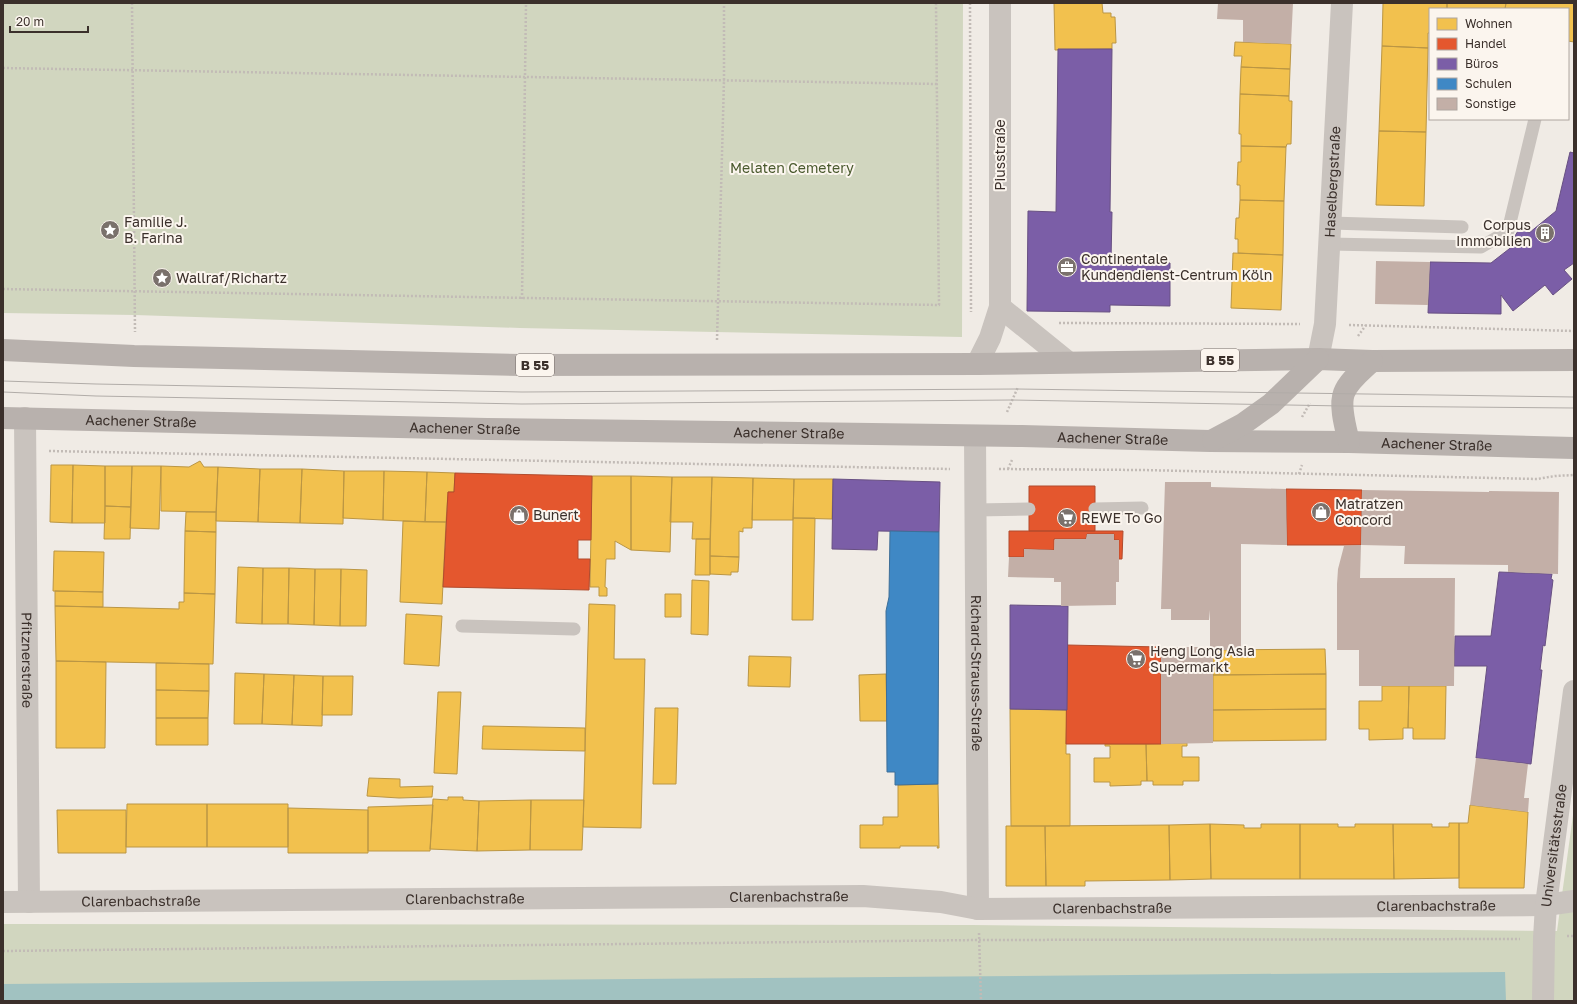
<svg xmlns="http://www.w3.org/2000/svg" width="1577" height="1004" font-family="'Golos Text',sans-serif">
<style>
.green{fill:#d1d6bf}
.water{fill:#a1c2c1}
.homes{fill:#f2c14e;stroke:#bb9644}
.shops{fill:#e4572e;stroke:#b14b2d}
.offices{fill:#7b5ea7;stroke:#685082}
.schools{fill:#3f88c5;stroke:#3e6e97}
.building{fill:#c3afa7}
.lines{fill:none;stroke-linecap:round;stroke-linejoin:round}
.path{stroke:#c2bbb6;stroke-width:2.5;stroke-dasharray:2 2;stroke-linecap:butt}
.lane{stroke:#c9c3be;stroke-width:13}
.street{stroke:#c9c3be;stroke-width:22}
.primary{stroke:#b8b1ad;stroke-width:22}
.tram{stroke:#b1aca8;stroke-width:1}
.labels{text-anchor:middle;stroke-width:4;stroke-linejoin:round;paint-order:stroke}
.shield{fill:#fbf5ee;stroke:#756b66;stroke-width:1}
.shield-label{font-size:13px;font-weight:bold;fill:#3b302b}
.street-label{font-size:14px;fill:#3b302b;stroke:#fbf5ee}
.park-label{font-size:14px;fill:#4a5a2e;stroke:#fbf5ee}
.poi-label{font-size:14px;fill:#3b302b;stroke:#fbf5ee;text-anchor:start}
</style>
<rect width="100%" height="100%" fill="#f0ebe5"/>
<path class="green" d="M3,3h960l-1,334 -442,-9 -385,-13 -132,-2z
M1574,808v193h-1571v-77l969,1 585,6z"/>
<path class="water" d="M1505,972l1,29h-1503v-17z"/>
<path class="homes" d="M1054,3h48l1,10h8v4h4l1,26h-4v6l-57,1z
M1383,3h64v6h-17v24h-2v15l-46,-2z
M1447,3h59l-1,6h-58z
M1506,3h68v39l-6,-1v-32h-63z
M1235,42l56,2 -1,25 -49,-2 1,-11h-8z
M1382,46l46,2 -2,84 -47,-1z
M1241,67l49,2 -1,27 -49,-2z
M1240,94l49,2v5h3l-1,43h-4l-1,3 -45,-1v-12h-2z
M1379,131l47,1 -2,74 -48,-1z
M1241,146l45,1 -2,54 -44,-1v-15h-3l1,-23h3z
M1240,200l44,1 -1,54 -45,-2v-14h-3l1,-21h3z
M1233,253l50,2 -2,55 -50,-2z
M200,461l4,6h14l-2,45 -55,-1v-45l28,1z
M51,465h22l-1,58 -22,-1z
M73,465l32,1v57h-33z
M105,466h27l-1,41 -26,-1z
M132,466h29l-2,63 -29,-1z
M218,467l42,2 -2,53 -42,-1z
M260,469h42l-2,54 -42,-1z
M302,469l42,2 -1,53 -43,-1z
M344,471h40l-1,49 -40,-2z
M384,471l43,1 -2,50 -42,-2z
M427,472l28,1 -1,19h-6l-2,30h-21z
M592,476h39v74l-16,-9v18h-9l-1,28 2,1v8h-8v-9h-9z
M631,476l41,1 -2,75 -39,-2z
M672,477h40l-2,62h-18l1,-17h-23z
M712,477l41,1 -1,50h-9v4l-4,-1v26l-29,-1z
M753,478l41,1 -1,41h-41z
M794,479h39l-1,40 -39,-1z
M105,506l26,1 -1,32h-26z
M186,512h30v20l-31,-1z
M793,518h22l-2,102h-21z
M403,521l43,1 -4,82 -42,-2z
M185,531l31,1 -1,62 -31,-1z
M696,539h14v36h-15z
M54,551l50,1 -1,40 -50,-1z
M710,556l29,1 -1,15h-7v3l-21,-1z
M238,567l25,1 -1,56 -26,-1z
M263,568h26l-1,56h-26z
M289,568l26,1 -1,56 -26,-1z
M315,569h26l-1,57 -26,-1z
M341,569l26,1 -1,56h-26z
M692,580l17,1 -1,54 -17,-1z
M55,591l48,1v15l-48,-1z
M184,593l31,1 -2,70 -157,-3 -1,-55 124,3v-7h5z
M665,594h16v23h-16z
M589,604l26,1 -1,54h31l-4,169 -58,-1z
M406,614l36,2 -3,50 -35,-2z
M1325,649l1,25 -113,1v-25z
M749,656l42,1 -1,30 -42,-1z
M56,661l50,1 -1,86h-49z
M156,663l53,1v27l-53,-1z
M235,673l29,1 -2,50h-28z
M264,674l30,1 -2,50 -30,-1z
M886,674l1,47h-27l-1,-46z
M1326,674v35l-113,1v-35z
M294,675l29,1 -1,50 -30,-1z
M323,676h30l-1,39h-30z
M1382,686h27l-1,42h-5v11l-34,1v-11h-10v-28h23z
M1409,686h37l-1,53h-32v-11h-5z
M156,690l53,1 -1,27h-52z
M438,692h23l-4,82 -23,-1z
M655,708h23l-2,76h-23z
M1010,709l57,1 -1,34v10h4v72h-59z
M1326,709v31l-113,1v-31z
M156,718h52v27h-52z
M483,726l102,2v23l-103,-2z
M1187,743v3h-5v11h17v24h-16v4h-30v-4h-6l-1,-37z
M1105,744h41l1,37h-6v4l-31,1v-4h-16v-24h16v-12h-5z
M369,778l31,1v8l33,-1 -1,11 -33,1 -32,-2z
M938,784l1,64h-2l1,-2h-38v2h-40v-23h23v-8h15v-32z
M448,797h15v3l16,1 -2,50 -47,-2 3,-50 15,1z
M531,800l-1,50 -53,1 2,-50z
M531,800h53l-2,50h-52z
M127,804h80v43h-81z
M207,804h81v43h-81z
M433,805l-3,46h-62v-44z
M1470,805l58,7 -4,76h-65v-65h9z
M288,808l80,2v43h-80z
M57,810h69v43h-68z
M1449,823h10v55l-65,1 -1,-55h39v3h17z
M1210,824l34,1v3h17v-4h39v55h-89z
M1210,824l1,55 -41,1 -1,-55z
M1300,824h38v3h17v-3h38l1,55h-94z
M1169,825l1,55 -85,1v5h-39l-1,-60z
M1006,826h39l1,60h-40z"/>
<path class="shops" d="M455,473l137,3 -1,64h-13v19h12l-1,31 -146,-3 5,-95h6z
M1029,486h66v45h-66z
M1286,489l76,1 -1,55h-74z
M1009,531h114l-1,28h-3v-19h-5v-6h-27l-1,5h-32v11l-30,-1v8h-15z
M1067,645l94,2v97h-95z"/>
<path class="offices" d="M1058,49h54l-2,163h2l-1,50 59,1v43l-60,-1v7l-83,-1 1,-100 28,1z
M1570,152l4,1v110l-10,7 8,9 -19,16 -8,-10 -32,26 -12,-16v19l-73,-1 2,-51 61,1 27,-21 -3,-6 3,-5 7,-1 4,3 27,-22z
M833,479l107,3 -1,50 -61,-1 -1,19 -45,-1z
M1499,572l53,2 -1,5 2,1 -8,66 -2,-1 -3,25h2l-11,94 -55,-6 11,-92h-33l1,-30h36z
M1010,605l58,1 -1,104 -57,-1z"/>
<path class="schools" d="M890,531l49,1 -1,252 -43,1v-13h-8l-1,-161 3,-14z"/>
<path class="building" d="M1218,3h75l-2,41 -48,-2v-22l-26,-1z
M1376,261l54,1 -2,43 -53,-1z
M1165,482h46v5l75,2 1,56 -46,-1v106h-28v93l-52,1v-97h49v-37l-1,10h-38v-11h-10z
M1362,490l127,2v-1l70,1 -1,82 -50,-2v-7l-104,-1 1,-18 -44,-1z
M1087,534h27v6h5v42h-3v23l-55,1v-24h-7v-4l-46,-1 1,-20h15v-8l30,1 1,-11h31z
M1361,545l-1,33h95l-1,108h-95v-36h-22v-66l1,-15 6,-23z
M1476,758l52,6 -4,34h5l-1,14 -58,-7z"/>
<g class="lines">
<path class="path" d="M132,3l3,329
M970,3l1,309
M3,68l934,16
M3,289l936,16 -3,-302
M522,299l4,-296
M1059,323l241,1
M1349,325l225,6
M1358,336l8,-11
M717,340l7,-260v-77
M1007,412l11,-25
M1302,417l8,-14
M49,451l901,18
M999,469l143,1 395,9 18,-3 19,-1
M1008,469l4,-9
M1299,474l3,-9
M979,933l2,68
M1567,936h7
M3,951l976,-11 541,-1"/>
<path class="lane" d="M1331,223l131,4
M1329,244l152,3 27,-16 27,-112
M1095,509l47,-1
M976,510l53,-1
M462,626l112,3"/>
<g class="street">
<path d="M1000,307l68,55"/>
<path id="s1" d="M1318,359l7,-35 17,-321"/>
<path d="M977,364l13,-26 10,-31v-304"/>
<path id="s2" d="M25,418l4,484"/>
<path id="s3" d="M975,436l3,473"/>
<path id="s4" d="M3,902l860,-6 78,6 37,7 568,-4 28,-4"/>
<path id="s5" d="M1543,1001l1,-63 2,-33 28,-214"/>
</g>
<g class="primary">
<path d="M3,350l131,6 386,9 457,-1 341,-5 54,2 202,-1"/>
<path id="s6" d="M3,418l484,11 535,7 188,5 139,1 225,6"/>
<path d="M1213,440l30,-16 28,-20 47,-45"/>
<path d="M1349,442c-3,-13 -10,-36 -5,-49 5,-13 19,-23 28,-32"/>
</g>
<path class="tram" d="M3,381l93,3 426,8 495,-3 557,8
M3,392l93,4 426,8 490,-4 331,6 231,2"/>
</g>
<defs>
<symbol id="sight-disc" viewBox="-11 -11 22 22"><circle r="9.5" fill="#7a716c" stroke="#fbf5ee"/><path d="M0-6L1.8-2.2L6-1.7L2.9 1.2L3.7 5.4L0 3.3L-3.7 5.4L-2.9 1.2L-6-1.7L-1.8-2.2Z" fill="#fff"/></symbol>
<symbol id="building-disc" viewBox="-11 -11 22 22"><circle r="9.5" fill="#7a716c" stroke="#fbf5ee"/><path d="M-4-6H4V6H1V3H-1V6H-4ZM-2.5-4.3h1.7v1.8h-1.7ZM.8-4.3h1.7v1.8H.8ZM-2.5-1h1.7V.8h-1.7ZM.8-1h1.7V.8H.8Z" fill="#fff"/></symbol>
<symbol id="office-disc" viewBox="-11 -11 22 22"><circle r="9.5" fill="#7a716c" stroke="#fbf5ee"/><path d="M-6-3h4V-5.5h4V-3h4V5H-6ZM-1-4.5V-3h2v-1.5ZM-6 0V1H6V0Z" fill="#fff"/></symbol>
<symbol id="shop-disc" viewBox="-11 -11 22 22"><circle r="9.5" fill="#7a716c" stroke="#fbf5ee"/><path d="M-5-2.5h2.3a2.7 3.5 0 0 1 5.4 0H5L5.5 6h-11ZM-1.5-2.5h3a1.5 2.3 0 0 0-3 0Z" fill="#fff"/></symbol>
<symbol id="supermarket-disc" viewBox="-11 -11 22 22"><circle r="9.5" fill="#7a716c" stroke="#fbf5ee"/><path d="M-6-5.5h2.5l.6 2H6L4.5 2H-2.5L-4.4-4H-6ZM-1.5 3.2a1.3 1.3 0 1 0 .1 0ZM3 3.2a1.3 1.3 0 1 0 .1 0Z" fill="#fff"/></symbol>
</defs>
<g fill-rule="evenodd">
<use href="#sight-disc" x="99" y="219" width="22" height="22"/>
<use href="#building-disc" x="1534" y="222" width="22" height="22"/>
<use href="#office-disc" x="1056" y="256" width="22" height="22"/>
<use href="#sight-disc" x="151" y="267" width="22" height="22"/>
<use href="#shop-disc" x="1310" y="501" width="22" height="22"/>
<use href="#shop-disc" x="508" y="504" width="22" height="22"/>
<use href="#supermarket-disc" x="1056" y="507" width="22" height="22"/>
<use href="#supermarket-disc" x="1125" y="648" width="22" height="22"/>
</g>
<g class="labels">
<g class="shield">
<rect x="1201" y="349" width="38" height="22" rx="3"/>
<rect x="516" y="354" width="38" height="22" rx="3"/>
</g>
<g class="shield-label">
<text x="1220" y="365">B 55</text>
<text x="535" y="370">B 55</text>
</g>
<g class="street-label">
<text transform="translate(1000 155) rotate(-90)" y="5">Piusstraße</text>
<text dy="5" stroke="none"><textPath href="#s1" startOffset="178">Haselbergstraße</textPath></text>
<text dy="5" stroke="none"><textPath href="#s6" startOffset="138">Aachener Straße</textPath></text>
<text dy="5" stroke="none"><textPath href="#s6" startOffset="462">Aachener Straße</textPath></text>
<text dy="5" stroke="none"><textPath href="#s6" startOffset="786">Aachener Straße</textPath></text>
<text dy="5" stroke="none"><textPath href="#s6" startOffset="1110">Aachener Straße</textPath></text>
<text dy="5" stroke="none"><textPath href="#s6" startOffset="1434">Aachener Straße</textPath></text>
<text dy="5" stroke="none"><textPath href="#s2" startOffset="242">Pfitznerstraße</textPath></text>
<text dy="5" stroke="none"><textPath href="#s3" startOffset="237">Richard-Strauss-Straße</textPath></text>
<text dy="5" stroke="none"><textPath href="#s5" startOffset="156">Universitätsstraße</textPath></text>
<text dy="5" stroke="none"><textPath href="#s4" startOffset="786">Clarenbachstraße</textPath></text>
<text dy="5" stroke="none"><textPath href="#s4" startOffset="462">Clarenbachstraße</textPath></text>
<text dy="5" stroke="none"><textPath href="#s4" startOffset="138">Clarenbachstraße</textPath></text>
<text dy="5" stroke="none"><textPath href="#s4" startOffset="1434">Clarenbachstraße</textPath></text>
<text dy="5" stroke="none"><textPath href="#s4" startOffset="1110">Clarenbachstraße</textPath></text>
</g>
<g class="park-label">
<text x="792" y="173">Melaten Cemetery</text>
</g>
<g class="poi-label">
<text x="124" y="227">Familie J.<tspan x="124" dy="16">B. Farina</tspan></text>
<text x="1531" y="230" text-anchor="end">Corpus<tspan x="1531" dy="16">Immobilien</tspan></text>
<text x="1081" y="264">Continentale<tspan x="1081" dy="16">Kundendienst-Centrum Köln</tspan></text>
<text x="176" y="283">Wallraf/Richartz</text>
<text x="1335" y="509">Matratzen<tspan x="1335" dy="16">Concord</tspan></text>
<text x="533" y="520">Bunert</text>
<text x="1081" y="523">REWE To Go</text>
<text x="1150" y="656">Heng Long Asia<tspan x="1150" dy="16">Supermarkt</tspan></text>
</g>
</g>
<rect width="1577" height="1004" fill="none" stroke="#3b302b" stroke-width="8"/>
<rect x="1429" y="8" width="140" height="112" fill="#fbf5ee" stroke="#aea6a0"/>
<rect x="1437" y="18" width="20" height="12" fill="#f2c14e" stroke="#aea6a0"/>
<text x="1465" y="28" font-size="12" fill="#3b302b">Wohnen</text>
<rect x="1437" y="38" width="20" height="12" fill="#e4572e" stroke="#aea6a0"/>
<text x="1465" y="48" font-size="12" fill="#3b302b">Handel</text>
<rect x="1437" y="58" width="20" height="12" fill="#7b5ea7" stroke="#aea6a0"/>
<text x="1465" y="68" font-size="12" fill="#3b302b">Büros</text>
<rect x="1437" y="78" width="20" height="12" fill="#3f88c5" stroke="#aea6a0"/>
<text x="1465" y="88" font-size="12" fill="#3b302b">Schulen</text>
<rect x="1437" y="98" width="20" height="12" fill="#c3afa7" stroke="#aea6a0"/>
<text x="1465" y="108" font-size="12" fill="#3b302b">Sonstige</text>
<path d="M10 26v6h78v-6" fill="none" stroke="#3b302b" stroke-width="2"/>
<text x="16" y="26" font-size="12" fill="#3b302b" stroke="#fbf5ee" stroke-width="3" paint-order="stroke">20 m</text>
</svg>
